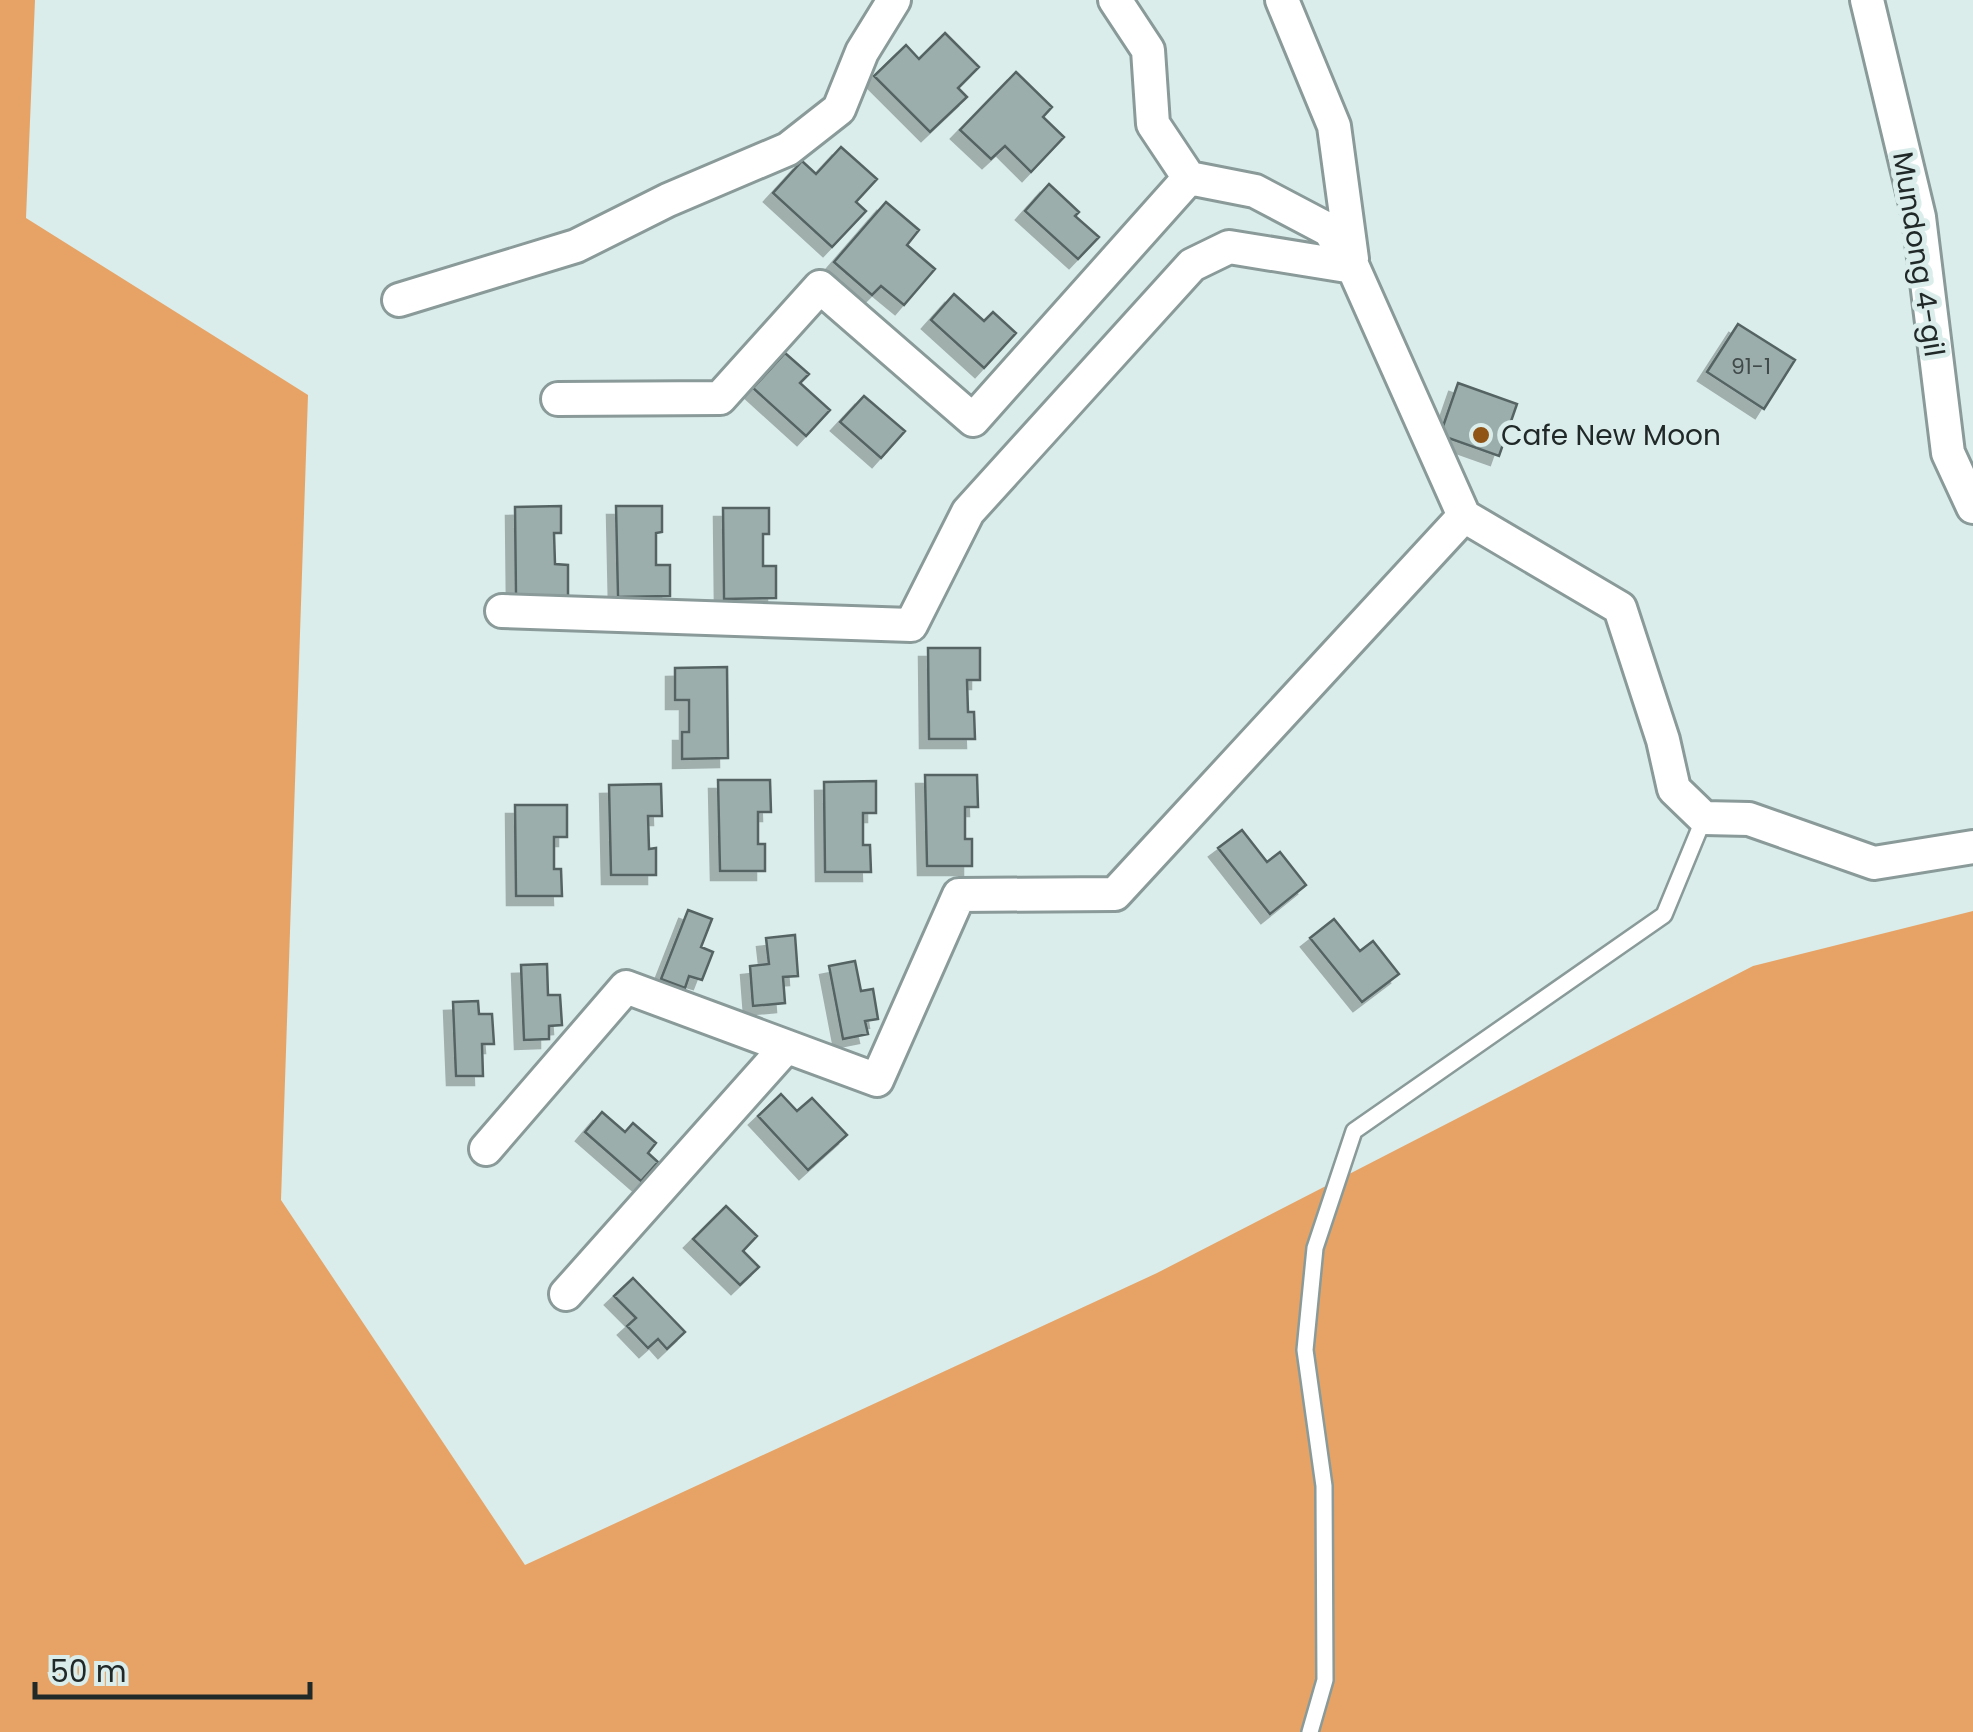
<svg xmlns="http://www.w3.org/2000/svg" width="1973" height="1732" font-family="Poppins,sans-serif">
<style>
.forest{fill:#e7a366}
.building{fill:#9caeac;stroke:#546463;stroke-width:2.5;filter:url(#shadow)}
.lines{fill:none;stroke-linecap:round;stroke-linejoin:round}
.service-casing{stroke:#899a99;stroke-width:20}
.minor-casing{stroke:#899a99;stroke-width:38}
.service{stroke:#fff;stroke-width:15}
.minor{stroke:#fff;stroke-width:32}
.poi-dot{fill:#905415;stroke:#daedeb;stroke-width:4}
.labels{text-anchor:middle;stroke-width:10;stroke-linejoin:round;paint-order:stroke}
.number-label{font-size:22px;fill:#404a49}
.street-label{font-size:28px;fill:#212828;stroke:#daedeb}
.poi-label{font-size:28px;fill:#212828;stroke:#daedeb;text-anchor:start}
</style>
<defs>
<filter id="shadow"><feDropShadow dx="-9" dy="9" stdDeviation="0" flood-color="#0004"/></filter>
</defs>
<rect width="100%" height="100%" fill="#daedeb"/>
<path class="forest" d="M0,0h35l-9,218 282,177 -27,805 244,365 632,-292 596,-307 220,-55v821h-1973z"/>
<path class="building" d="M945,33l34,34 -21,21 9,9 -37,35 -56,-56 32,-31 13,14z
M1016,72l36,35 -9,10 21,20 -33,35 -26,-26 -14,13 -31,-29z
M841,147l36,32 -21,23 10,9 -34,36 -59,-54 29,-32 14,13z
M1049,184l30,28 -4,4 24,21 -21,22 -53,-48z
M886,202l33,28 -12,15 28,24 -31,36 -23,-19 -9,9 -38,-33z
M954,294l30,27 9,-9 23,21 -32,35 -53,-48z
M1738,324l57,36 -31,49 -57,-37z
M785,353l24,21 -9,9 30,27 -24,26 -53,-48z
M1458,383l59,21 -18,52 -59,-21z
M864,396l41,35 -24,27 -41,-36z
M561,506v27h-7l1,31 13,1v32h-52l-1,-90z
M616,506h46v26l-6,1v32h14v31l-52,1z
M723,508h46v26h-6v32h13v32l-52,1z
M928,648h52v32h-13l1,32h6l1,27h-46z
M727,667l1,91 -46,1v-27h7v-32h-14v-32z
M925,775h52l1,32h-13v32h7v27h-45z
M718,780h52l1,32h-13v32h7v27h-45z
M876,781v32h-13v32h7l1,27h-46l-1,-90z
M661,784l1,32h-14l1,33 7,-1v27h-45l-2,-90z
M515,805h52v32h-13v32h7l1,27h-46z
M1242,830l25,32 13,-10 26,33 -36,29 -52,-66z
M688,910l24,9 -11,28 12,5 -11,28 -13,-4 -4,12 -24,-9z
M1334,919l26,32 13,-10 26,33 -37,28 -52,-64z
M795,935l3,41 -15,1 2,26 -32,3 -3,-40 19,-2 -3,-26z
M855,961l6,30 12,-2 5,30 -13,2 3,13 -25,5 -14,-73z
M547,964l1,31h12l2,30 -13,1v13l-25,1 -3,-75z
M478,1001l1,13h13l2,30h-12l1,32h-27l-3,-74z
M781,1094l16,17 15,-13 35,37 -39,35 -50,-54z
M602,1112l23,20 8,-9 23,20 -8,10 10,9 -17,19 -56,-49z
M726,1206l31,30 -14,15 16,16 -19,18 -47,-46z
M633,1278l52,54 -18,17 -9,-10 -10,9 -21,-22 9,-8 -22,-22z"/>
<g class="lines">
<defs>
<path id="service" d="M1310,1732l15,-52 -1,-194 -19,-136 10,-102 39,-117 310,-216 40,-97"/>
<path id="minor" d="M1115,0l33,50 5,74 36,54
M1282,0l52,126 18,133
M1867,0l52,217 29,236 25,54
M399,300l177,-54 92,-46 120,-51 51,-40 23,-57 32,-52
M558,399l162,-1 100,-111 153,133 216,-242 66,13 74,39 24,37
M502,611l409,14 57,-113 224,-247 37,-18 124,20 111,249 156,92 43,132 11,49 30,29 45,1 125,44 99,-16
M486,1149l140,-162 251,93 82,-185 156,-1 349,-378
M566,1294l220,-247"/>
</defs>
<use href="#service" class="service-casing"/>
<use href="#minor" class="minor-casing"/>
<use href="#service" class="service"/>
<use href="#minor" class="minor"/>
</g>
<circle class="poi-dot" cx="1481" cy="435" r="10"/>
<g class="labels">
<g class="number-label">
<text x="1751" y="374">91-1</text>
</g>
<g class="street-label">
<text transform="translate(1919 254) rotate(81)" y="10">Mundong 4-gil</text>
</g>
<g class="poi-label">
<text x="1501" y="445">Cafe New Moon</text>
</g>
</g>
<path d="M35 1682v15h275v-15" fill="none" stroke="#212828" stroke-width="5"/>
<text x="50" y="1682" font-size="30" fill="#212828" stroke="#daedeb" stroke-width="8" paint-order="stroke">50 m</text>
</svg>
